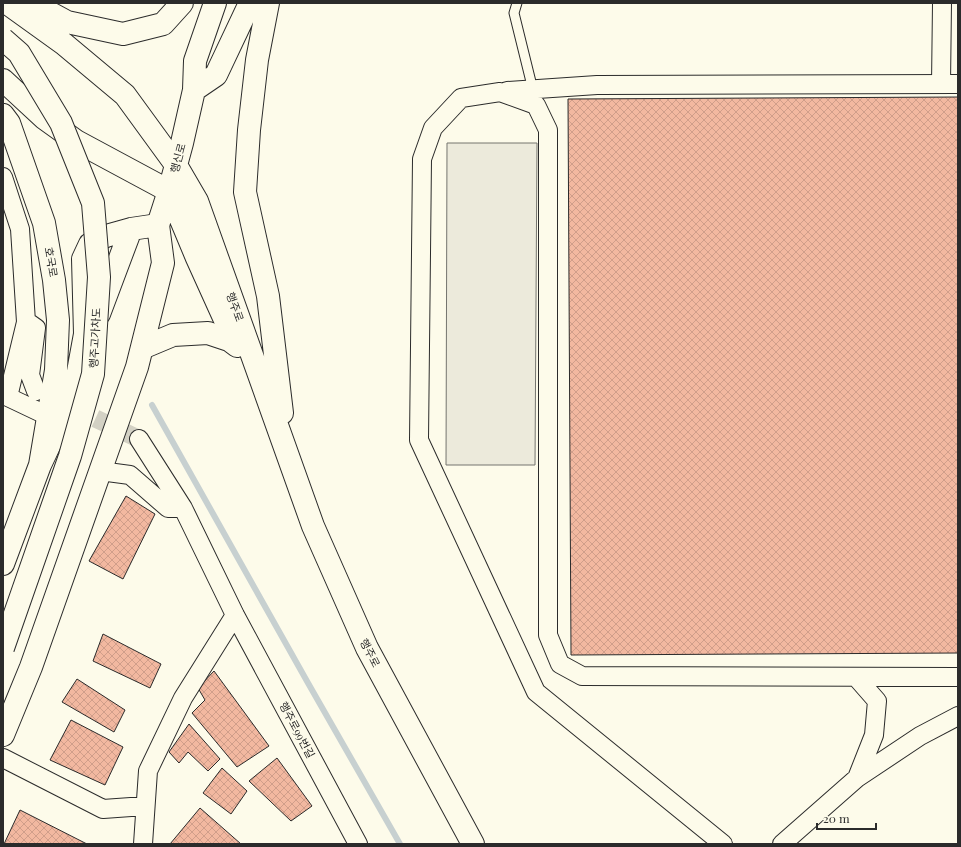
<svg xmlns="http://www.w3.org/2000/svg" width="961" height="847" font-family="'Playfair Display','Noto Sans KR',serif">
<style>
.parking{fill:#eceadb;stroke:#74746e}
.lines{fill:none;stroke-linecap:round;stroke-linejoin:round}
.stream{stroke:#c7d0d0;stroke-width:6}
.building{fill:url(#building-cross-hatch);stroke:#2b2b2b}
.minor-tunnel{stroke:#d3d1c4;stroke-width:18;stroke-dasharray:18 9;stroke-linecap:butt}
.service-casing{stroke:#2b2b2b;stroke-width:11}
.minor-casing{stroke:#2b2b2b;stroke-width:20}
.secondary-casing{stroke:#2b2b2b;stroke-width:24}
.primary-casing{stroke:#2b2b2b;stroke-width:24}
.service{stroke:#fdfbea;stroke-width:9}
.minor{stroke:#fdfbea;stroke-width:18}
.secondary{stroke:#fdfbea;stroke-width:22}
.primary{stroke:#fdfbea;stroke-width:22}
.primary-bridge-casing{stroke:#2b2b2b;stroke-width:24;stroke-linecap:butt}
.primary-bridge{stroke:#fdfbea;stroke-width:22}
.labels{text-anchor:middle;stroke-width:3;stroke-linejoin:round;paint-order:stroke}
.street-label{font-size:11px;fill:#2b2b2b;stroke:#fdfbea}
</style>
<defs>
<pattern id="building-cross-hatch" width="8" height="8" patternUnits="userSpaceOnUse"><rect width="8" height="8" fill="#f2b8a0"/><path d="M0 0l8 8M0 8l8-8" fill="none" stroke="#d09e8a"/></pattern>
</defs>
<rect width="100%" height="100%" fill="#fdfbea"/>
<path class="parking" d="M447,143h90l-2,322h-89z"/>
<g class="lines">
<path class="stream" d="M152,405l156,278 92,161"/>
</g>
<path class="building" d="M958,97v556l-387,2 -3,-556z
M126,496l29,18 -32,65 -34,-18z
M103,634l58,30 -11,24 -57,-27z
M214,671l55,75 -32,21 -45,-54 13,-13 -7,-12z
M77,679l48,31 -11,22 -52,-30z
M71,720l52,27 -18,38 -55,-25z
M189,724l31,35 -12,12 -20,-19 -9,11 -10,-11z
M277,758l35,48 -21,15 -42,-40z
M222,768l25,23 -16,23 -28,-21z
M200,808l41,36h-71z
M20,810l67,34h-83z"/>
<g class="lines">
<path class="minor-tunnel" d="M71,407l68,32"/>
<defs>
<path id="service" d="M517,3l-3,10 19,77"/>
<path id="minor" d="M941,84l1,-81
M507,91l90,-6 361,-1
M3,177l17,52 6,93 -18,75 40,19
M29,323l7,5 -6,47 6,16
M139,439l44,69
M100,471l30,4 38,33h15l52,107 123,229
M856,677l21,24 -3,34 -17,43
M3,758l100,51 42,-3
M143,844l5,-73 35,-73 52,-83
M723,844l-187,-152 -117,-252 3,-281 11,-31 28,-30 39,-6 36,13 12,25v505l12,29 22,12 376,1
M782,844l75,-66 63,-42 38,-20"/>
<path id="secondary" d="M268,3l-11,57 -8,70 -4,62 23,104 14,117
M194,90l22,-15 34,-72
M176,165l21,36 116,325 54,122 106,196
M169,191l28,67 33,73
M158,225l11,-34 13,-48 12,-53 1,-29 20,-58"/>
<path id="primary" d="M7,3l57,41 61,51 51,70
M32,3l35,19 56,12 40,-10 19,-21
M3,80l41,38 32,23 93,50
M3,115l6,8 35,100 10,57 4,40 -2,50 -16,95 -37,99
M99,314l32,-85
M142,348l31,-13 35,-2 21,7 8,6
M3,735l28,-68 106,-300 26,-104 -5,-38 -27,4 -25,7 -16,8 -7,15 2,75 -7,38 -13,40 -25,53"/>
</defs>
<use href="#service" class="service-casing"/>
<use href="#minor" class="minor-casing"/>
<use href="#secondary" class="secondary-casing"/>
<use href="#primary" class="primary-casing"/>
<use href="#service" class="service"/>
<use href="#minor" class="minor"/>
<use href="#secondary" class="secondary"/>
<use href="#primary" class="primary"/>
<defs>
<path id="primary-bridge" d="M3,39l16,14 42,70 32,80 6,74 -6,97 -23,82 -67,192"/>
</defs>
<use href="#primary-bridge" class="primary-bridge-casing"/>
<use href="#primary-bridge" class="primary-bridge"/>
</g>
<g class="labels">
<g class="street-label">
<text transform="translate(178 158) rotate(-75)" y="4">행신로</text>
<text transform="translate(51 262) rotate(80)" y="4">호국로</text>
<text transform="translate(235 307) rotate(70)" y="4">행주로</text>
<text transform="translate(95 338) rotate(-87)" y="4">행주고가차도</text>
<text transform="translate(370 653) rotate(63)" y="4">행주로</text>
<text transform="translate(297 730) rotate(62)" y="4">행주로99번길</text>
</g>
</g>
<rect width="961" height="847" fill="none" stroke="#2b2b2b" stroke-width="8"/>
<path d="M817 823v6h59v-6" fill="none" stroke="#2b2b2b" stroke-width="2"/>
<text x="823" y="823" font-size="12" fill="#2b2b2b" stroke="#fdfbea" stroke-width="3" paint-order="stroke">20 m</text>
</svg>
